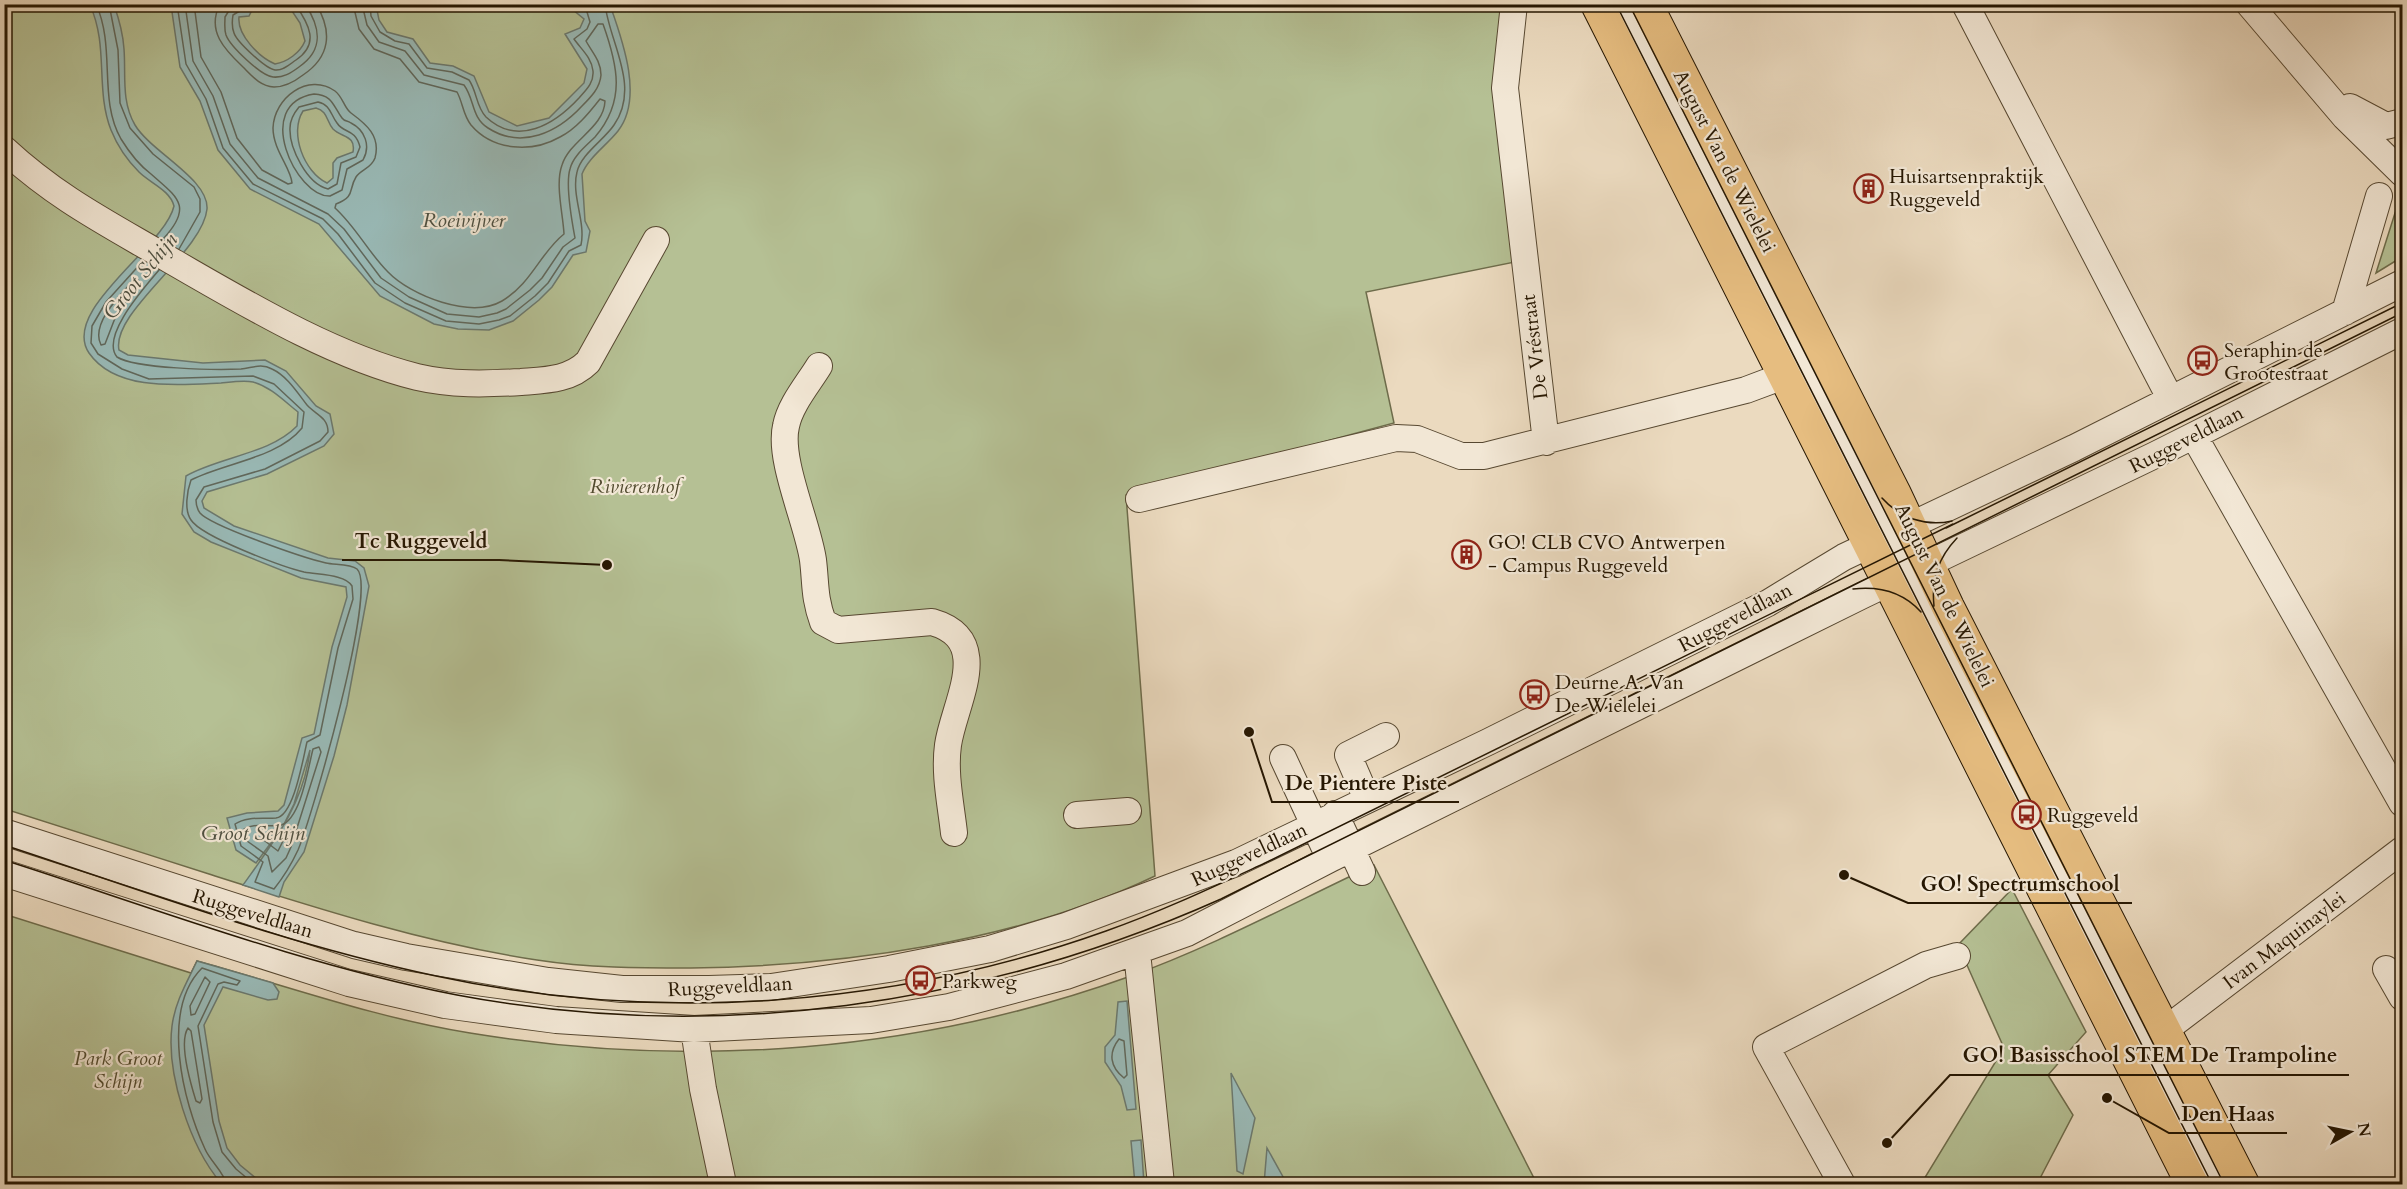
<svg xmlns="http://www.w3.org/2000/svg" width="2407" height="1189" font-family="Cardo,serif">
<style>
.green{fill:#b5c094;stroke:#6e6c4b;stroke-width:1.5}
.water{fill:#99bab7;stroke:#6b796f;stroke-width:1.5;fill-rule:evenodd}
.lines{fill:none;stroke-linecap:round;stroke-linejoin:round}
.shore{stroke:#60685c;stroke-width:1.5}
.minor-casing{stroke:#574831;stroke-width:28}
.major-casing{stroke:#261702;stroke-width:34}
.minor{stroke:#f2e7d5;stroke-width:26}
.major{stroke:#e6bd80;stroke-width:32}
.tram{stroke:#261702;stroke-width:1.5}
.labels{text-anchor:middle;stroke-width:4.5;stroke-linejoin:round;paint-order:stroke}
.street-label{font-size:20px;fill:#261702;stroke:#f2e7d5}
.poi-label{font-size:20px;fill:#261702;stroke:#f2e7d5;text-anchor:start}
.park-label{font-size:20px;font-style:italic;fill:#514a2e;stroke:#f2e7d5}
.water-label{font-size:21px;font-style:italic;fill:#4e5041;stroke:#f2e7d5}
.leader{fill:none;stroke:#261702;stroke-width:2}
.callout-dot{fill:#261702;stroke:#f2e7d5;stroke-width:2}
.callout-label{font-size:21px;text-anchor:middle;font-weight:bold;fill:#261702;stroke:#f2e7d5;stroke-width:4.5;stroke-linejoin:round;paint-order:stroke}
</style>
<rect width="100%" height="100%" fill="#ebdabf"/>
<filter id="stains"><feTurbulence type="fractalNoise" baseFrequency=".00333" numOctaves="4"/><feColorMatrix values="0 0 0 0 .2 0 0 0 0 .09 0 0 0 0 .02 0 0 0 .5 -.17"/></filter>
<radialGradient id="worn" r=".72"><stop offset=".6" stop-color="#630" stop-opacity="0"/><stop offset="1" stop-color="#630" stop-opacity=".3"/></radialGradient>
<path class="green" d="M5,5h1501l9,257 -149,30 28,131 -268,72 29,381c-138,66 -312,90 -464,92 -51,0 -103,0 -154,-8 -112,-17 -221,-52 -328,-86 -68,-22 -137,-43 -204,-65z
M2395,213l7,9v35l-26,16z
M1374,865l163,319h-1532l-1,-270 187,59 6,-12c91,25 179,57 273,72 221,36 446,20 658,-56 84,-30 165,-74 246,-112z
M2012,889l74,143 -38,43 25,40 -36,69h-116l83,-136 -46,-103z"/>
<path class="water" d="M90,5h24c5,14 9,28 10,44 2,26 -3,52 11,76 16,27 74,54 72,84 -4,43 -96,103 -88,141l9,5 75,8 62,-3 21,11 30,35 14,8 4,20 -10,12 -57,28 -60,18 -5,9 2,7 30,18 94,32 27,3 9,7 5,18 -22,119 -13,51 -30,96 -20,30 -5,15 -36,-12c30,-42 61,-81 67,-135l-16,54 -12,24 -26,35 -20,-13 -9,-32 20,-5 31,-2 6,-6 18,-67 12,-4 18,-87 15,-50 -1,-10 -45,-9 -90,-36 -17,-10 -12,-18 4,-38c33,-19 84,-22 111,-50l1,-14c-14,-11 -27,-25 -45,-30 -9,-2 -22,0 -32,1 -41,2 -105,9 -132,-30 -29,-43 76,-106 85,-147 -4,-16 -24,-23 -35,-34 -11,-11 -22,-27 -28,-42 -16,-41 -2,-83 -21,-125z
M171,5h78l3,5 -3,6 -10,1c-2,18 20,40 36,47 12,-2 25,-11 30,-23l-5,-18 -12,-18h88l3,15 8,12 26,7 17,24 23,3 21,10 15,36 28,14 32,-8 35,-35 3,-14 -22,-35 15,-6 4,-9 -17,-14h43c12,34 34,93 8,126 -11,14 -30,27 -36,43l3,47 5,10 -4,21 -13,3 -21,32 -13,13 -26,21 -24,9 -31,-1 -24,-5 -54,-28 -61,-72 -69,-35 -32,-39 -18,-49 -20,-34zM316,108c12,3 10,13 17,21 9,9 23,6 20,23l-16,6 -4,5v15l-6,5c-23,-11 -38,-50 -24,-72z
M197,961l76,22 6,9 -2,7 -9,1 -45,-13 -19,38 15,96 8,27 13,17 23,19 -42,-1c-31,-36 -55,-110 -49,-157 3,-24 15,-44 25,-65z
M1127,1001l9,108 -9,1 -6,-24 -16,-24v-15l10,-12 3,-33z
M1231,1073l24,45 -12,56 -6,-3z
M1141,1140l3,44h-9l-4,-43z
M1267,1148l20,36h-23z"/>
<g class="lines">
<path class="shore" d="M96,4c20,44 2,95 25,135 8,13 18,26 30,35 26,23 43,32 12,65
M109,4l9,46 2,53 10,25 23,26 41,33 6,12v13l-21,37
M177,4l9,60 20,35 17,49 30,36 70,35 15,15 37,49 30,20 41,18 33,3 20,-4 11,-4 25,-20 13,-13 21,-32 12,-6c5,-23 -10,-50 -4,-73 4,-18 27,-32 37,-47 27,-39 -5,-83 -9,-121
M185,4l8,57 20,35 17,48 28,34 70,36 16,15 37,49 28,19 38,17 32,3 18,-4 9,-4 24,-19 12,-12 21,-31 12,-9c-3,-16 -10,-53 -5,-69 3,-13 16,-23 25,-32 31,-36 23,-71 8,-113h-5l-12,17c6,11 15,20 15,34 -1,13 -10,22 -19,31 -24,26 -60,44 -94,22 -17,-11 -13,-28 -24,-43l-40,-10 -19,-24 -26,-9 -12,-17 -5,-21
M194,4l7,53 20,35 16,46 25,32 26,14 4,-1c-1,-15 -19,-33 -19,-55 1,-30 35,-56 62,-37 8,6 9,17 16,22 15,11 30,23 24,45 -4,11 -14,11 -19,19 -8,13 0,19 -20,27l-1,4c21,19 33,44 53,64 23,24 83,47 114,29 30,-18 38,-48 62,-67 -1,-20 -9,-50 -2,-69 8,-25 42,-37 43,-64l-5,-2c-11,14 -24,30 -40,38 -28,16 -67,14 -89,-12 -8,-10 -8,-22 -14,-33l-38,-10 -19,-23 -26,-10 -15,-20 -6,-25
M220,4c-14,27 5,46 23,63 9,9 17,19 31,20 11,0 20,-5 29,-12 27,-18 30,-43 13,-71
M233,4l-8,13c0,6 -1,12 1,18 4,11 35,41 47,42 10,1 18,-4 26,-10 25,-17 22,-39 6,-63
M245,4l-2,5 -10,6c-1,6 -1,13 1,18 3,9 32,36 41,37 8,1 15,-6 21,-10 24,-16 13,-36 -1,-56
M370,4l1,12 9,16 15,9 14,3 18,24 25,4 17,8c8,11 7,27 17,37 32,30 69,7 93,-19 7,-8 15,-15 14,-27 -1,-13 -12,-22 -19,-32l13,-10 3,-7 -3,-10 -9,-8
M314,94c19,1 19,12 28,24 3,4 5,2 9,5 14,7 20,23 12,37l-16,9 -5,21 -12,6c-34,1 -78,-92 -16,-102z
M318,102c13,3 12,12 19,21 7,11 18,5 23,24l-4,10 -15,6 -4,21 -9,5c-21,-5 -39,-41 -38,-61 0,-8 4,-15 9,-21z
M143,261l-37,41 -14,24 -1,17 7,11 24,15 27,10 104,-3 21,8 30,28 -2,16c-24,30 -78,35 -111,52 -4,11 -7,30 0,40 11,17 92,47 113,52 14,3 41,2 48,14l1,13 -15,49 -18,87 -13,7c-4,16 -13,74 -31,76 -14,1 -29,-2 -41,6l6,22 22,16 -8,20 19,7c8,-10 18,-26 24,-39 14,-33 80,-262 59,-281 -7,-6 -23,-4 -31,-6 -22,-5 -115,-37 -126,-50 -3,-4 -4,-9 -4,-13l8,-13 61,-18 55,-28 8,-9c0,-15 -12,-17 -21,-27 -10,-13 -20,-29 -35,-36 -11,-6 -20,-1 -31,0 -25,1 -105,0 -124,-12 -17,-21 28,-70 42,-87
M134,280h4l1,4 -22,29 -12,31 -4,1c-11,-21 20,-51 33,-65z
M319,747l2,5 -30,95 -5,11 -14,14 -4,-16 -21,-15 -3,-12c10,-7 25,-1 37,-4 20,-6 27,-57 32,-76z
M282,834l3,3 -7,14 -17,-13 2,-3z
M205,977l5,5 -15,32 -4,1 -1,-9z
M188,1028l3,3 11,68 -2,4 -4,-2c-5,-16 -18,-58 -8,-73z
M1119,1039l5,2 3,34 -3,3c-14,-11 -16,-25 -5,-39z
M226,1184c-1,-11 -16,-23 -21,-35 -22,-47 -45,-139 -3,-181l38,13 -3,4 -13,-3 -6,2 -20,42 15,96 9,30 14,17 18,15"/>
<defs>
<path id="minor" d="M1514,4l-9,84 41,354
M1623,4l595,1180
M1965,4l205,394
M2249,4l96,113 57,56
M2350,107l36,19 12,-3
M4,149c54,50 105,75 166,111 75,43 162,96 247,117 34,8 69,7 104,5 25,-2 49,-2 67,-20l68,-122
M2345,312l34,-116
M819,366c-11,18 -29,39 -33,60 -8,34 22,98 27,134 3,25 1,37 10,62l15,8 94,-8c63,18 22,81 16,123 -4,29 3,60 6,88
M2194,436l208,367
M1139,499l257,-61 21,1 44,17h23l262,-66 40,-15
M1283,758l47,101
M1367,799l-19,-44 38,-19
M1335,814l27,58
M1077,815l51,-4
M4,832l350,113 52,12 142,24 74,8h87l62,-2 118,-18 101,-20 76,-23 170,-63 252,-121 280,-139 76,-46 230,-109 328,-165
M4,873l345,110 96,22 111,15 138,9 177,-9 78,-13 117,-31 121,-43 143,-74 533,-264 292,-140 247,-124
M1138,962l23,222
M2386,969l16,28
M694,1029l9,60 20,95
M2165,1030l237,-180
M1842,1184l-76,-137 160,-82 31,-9"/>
<path id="major" d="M1597,4l595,1180
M1646,4l249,490 53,113 295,577"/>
</defs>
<use href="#minor" class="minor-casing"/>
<use href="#major" class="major-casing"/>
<use href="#minor" class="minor"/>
<use href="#major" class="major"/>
<path class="tram" d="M1616,4l596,1180
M1629,4l595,1180
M1882,498c18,20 44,29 70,23
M1946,528l456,-225
M1853,589c26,-3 50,3 68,23
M1934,606c-3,-28 5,-49 23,-68
M4,845c143,47 285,100 432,131 222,48 457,31 670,-45 54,-19 105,-43 157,-67l690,-340
M4,860c150,48 299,105 453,135 259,49 524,11 764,-96l1181,-586"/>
</g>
<defs>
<symbol id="building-ring" viewBox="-11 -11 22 22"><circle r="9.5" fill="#f2e7d5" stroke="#8f2418" stroke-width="1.5"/><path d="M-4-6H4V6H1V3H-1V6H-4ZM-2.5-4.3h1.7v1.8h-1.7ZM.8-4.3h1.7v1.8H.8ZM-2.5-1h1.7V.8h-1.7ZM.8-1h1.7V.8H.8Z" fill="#8f2418"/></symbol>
<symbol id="bus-ring" viewBox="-11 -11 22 22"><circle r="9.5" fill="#f2e7d5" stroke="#8f2418" stroke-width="1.5"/><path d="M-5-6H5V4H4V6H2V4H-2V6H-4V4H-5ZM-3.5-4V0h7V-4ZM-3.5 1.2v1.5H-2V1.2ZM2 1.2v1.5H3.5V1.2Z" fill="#8f2418"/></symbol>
</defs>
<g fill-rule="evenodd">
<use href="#building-ring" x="1852" y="172" width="33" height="33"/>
<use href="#bus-ring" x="2186" y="344" width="33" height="33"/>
<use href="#building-ring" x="1450" y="538" width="33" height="33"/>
<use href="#bus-ring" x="1518" y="678" width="33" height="33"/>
<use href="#bus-ring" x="2010" y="798" width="33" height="33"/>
<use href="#bus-ring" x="904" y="964" width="33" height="33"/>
</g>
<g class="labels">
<g class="street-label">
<text transform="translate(1725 161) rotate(63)" y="7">August Van de Wielelei</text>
<text transform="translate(1534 347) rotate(-97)" y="7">De Vréstraat</text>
<text transform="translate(2186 439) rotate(-27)" y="7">Ruggeveldlaan</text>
<text transform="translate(1945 595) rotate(64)" y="7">August Van de Wielelei</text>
<text transform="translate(1735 617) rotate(-28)" y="7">Ruggeveldlaan</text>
<text transform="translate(1249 854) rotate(-25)" y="7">Ruggeveldlaan</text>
<text transform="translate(253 913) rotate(17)" y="7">Ruggeveldlaan</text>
<text transform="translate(2284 940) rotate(-37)" y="7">Ivan Maquinaylei</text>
<text transform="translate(730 986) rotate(-3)" y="7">Ruggeveldlaan</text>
</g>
<g class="poi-label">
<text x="1889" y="183">Huisartsenpraktijk<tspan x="1889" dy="23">Ruggeveld</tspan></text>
<text x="2224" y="357">Seraphin de<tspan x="2224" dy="23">Grootestraat</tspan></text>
<text x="1488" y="549">GO! CLB CVO Antwerpen<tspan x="1488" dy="23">- Campus Ruggeveld</tspan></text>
<text x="1555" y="689">Deurne A. Van<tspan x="1555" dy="23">De Wielelei</tspan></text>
<text x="2047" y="822">Ruggeveld</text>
<text x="942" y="988">Parkweg</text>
</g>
<g class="park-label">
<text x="635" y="493">Rivierenhof</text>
<text x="118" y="1065">Park Groot<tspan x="118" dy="23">Schijn</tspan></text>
</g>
<g class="water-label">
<text x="464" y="227">Roeivijver</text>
<text transform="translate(140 276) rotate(-51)" y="7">Groot Schijn</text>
<text x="253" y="840">Groot Schijn</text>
</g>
</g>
<path class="leader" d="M607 565L499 560H342M1249 732L1272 802H1459M1844 875L1908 903H2132M1887 1143L1950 1075H2349M2107 1098L2169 1133H2287"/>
<g class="callout-dot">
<circle cx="607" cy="565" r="6"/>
<circle cx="1249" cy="732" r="6"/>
<circle cx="1844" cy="875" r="6"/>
<circle cx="1887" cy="1143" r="6"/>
<circle cx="2107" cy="1098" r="6"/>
</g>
<g class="callout-label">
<text x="421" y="548">Tc Ruggeveld</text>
<text x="1366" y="790">De Pientere Piste</text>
<text x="2020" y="891">GO! Spectrumschool</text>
<text x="2150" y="1062">GO! Basisschool STEM De Trampoline</text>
<text x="2228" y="1121">Den Haas</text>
</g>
<rect width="2407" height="1189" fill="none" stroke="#ebdabf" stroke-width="24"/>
<rect x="6" y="6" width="2395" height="1177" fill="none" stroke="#261702" stroke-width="3"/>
<rect x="12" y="12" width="2383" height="1165" fill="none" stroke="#261702" stroke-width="1.5"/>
<g transform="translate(2350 1132) rotate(81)" stroke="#f2e7d5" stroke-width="4.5" paint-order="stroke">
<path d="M0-4.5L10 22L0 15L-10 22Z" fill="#261702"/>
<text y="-9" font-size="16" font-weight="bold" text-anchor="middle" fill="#261702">N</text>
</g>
<rect width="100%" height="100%" filter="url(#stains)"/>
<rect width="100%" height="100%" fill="url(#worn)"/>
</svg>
